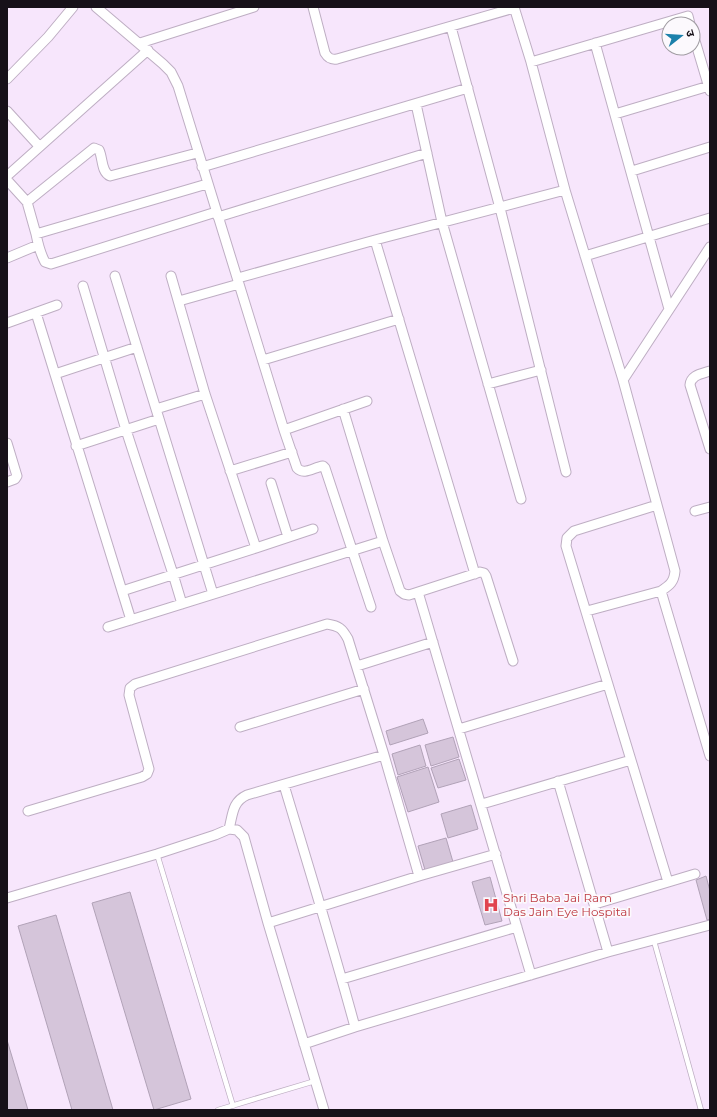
<svg xmlns="http://www.w3.org/2000/svg" width="717" height="1117" font-family="Montserrat,'Noto Sans Devanagari',sans-serif">
<style>
.building{fill:#d5c5da;stroke:#b1a2b7}
.lines{fill:none;stroke-linecap:round;stroke-linejoin:round}
.lane-casing{stroke:#beaec3;stroke-width:6}
.street-casing{stroke:#beaec3;stroke-width:11}
.lane{stroke:#fff;stroke-width:4.5}
.street{stroke:#fff;stroke-width:9}
.labels{text-anchor:middle;stroke-width:3.5;stroke-linejoin:round;paint-order:stroke}
.health-label{font-size:12px;fill:#be3a42;stroke:#fcf9fd;text-anchor:start}
</style>
<rect width="100%" height="100%" fill="#f7e6fc"/>
<path class="building" d="M423,719l5,14 -38,12 -4,-14z
M453,737l6,20 -28,9 -6,-21z
M420,745l6,21 -28,9 -6,-21z
M459,759l7,21 -28,8 -7,-20z
M428,767l11,35 -31,10 -11,-35z
M471,805l7,24 -30,9 -7,-24z
M446,838l7,24 -28,8 -7,-24z
M706,876l4,15v28l-3,1 -11,-40z
M490,877l12,44 -17,4 -13,-43z
M130,892l61,207 -37,11 -62,-207z
M56,915l57,195h-41l-54,-184z
M7,1040l21,70h-21z"/>
<g class="lines">
<defs>
<path id="lane" d="M157,854l76,252
M654,941l47,169
M218,1110l97,-29"/>
<path id="street" d="M96,7l67,57 8,8 7,14 106,344 13,38c7,8 17,-1 26,-2l2,2 46,139
M313,7l12,46c3,5 6,7 12,6l177,-51
M514,7l17,55 34,128 58,190 52,191c-1,11 -5,14 -14,20l-74,20
M451,27l49,181 66,264
M693,34l17,57
M140,43l114,-36
M595,43l74,266
M531,62l157,-46 2,8
M7,79l41,-42 25,-30
M416,104l26,118 79,277
M7,111l32,35
M615,114l94,-28
M202,167l266,-79
M632,171l78,-24
M7,176l141,-126
M7,180l20,22 67,-54 5,2c4,8 2,22 11,26l87,-23
M27,202l9,32 171,-50
M218,217l209,-64
M36,234c2,10 4,19 9,28l6,2 165,-52
M375,240l100,334
M585,256l125,-38
M7,258l31,-13
M115,276l98,318
M171,276l34,118 51,154 57,-19
M238,278l137,-38 190,-50
M83,286l43,144 47,144 9,30
M179,301l60,-17
M36,313l95,307
M7,323l50,-18
M263,360l136,-41
M710,371c-9,3 -19,4 -20,14l20,64
M55,374l82,-27
M623,380l87,-133
M488,384l53,-14
M156,409l49,-15
M343,409l40,132 17,50 4,3 5,1 71,-23 4,1 2,3 27,85
M284,430l83,-29
M7,443l10,33 -2,3 -8,3
M76,446l83,-27
M230,471l62,-19
M271,483l17,54
M657,505l-83,26 -7,7 -1,8 102,336
M695,511l15,-4
M122,591l134,-43
M661,591l49,165
M418,592l113,383
M108,627l275,-86
M357,666l76,-24
M240,727l124,-38
M459,729l149,-45
M558,781l50,171
M284,785c24,80 49,161 71,242
M482,804l149,-44
M28,811l114,-34 5,-3 2,-5 -20,-74 1,-7 5,-4 192,-60c12,2 15,4 21,15l36,116 35,121
M229,829c4,-15 3,-27 18,-34l137,-40
M7,898l150,-44 58,-19 14,-6 8,1 7,7 24,86 56,187
M595,904l100,-30
M268,923l151,-47 77,-22
M342,979l175,-52
M304,1044l51,-17 253,-75 102,-27"/>
</defs>
<use href="#lane" class="lane-casing"/>
<use href="#street" class="street-casing"/>
<use href="#lane" class="lane"/>
<use href="#street" class="street"/>
</g>
<defs>
<symbol id="hospital-bare" viewBox="-9 -9 18 18"><path d="M-5-5h3v3.5h4V-5h3V5h-3V1.5h-4V5h-3Z" fill="#e0444e" stroke="#fcf9fd" stroke-width="2.5" paint-order="stroke"/></symbol>
</defs>
<g fill-rule="evenodd">
<use href="#hospital-bare" x="480" y="894" width="22" height="22"/>
</g>
<g class="labels">
<g class="health-label">
<text x="503" y="902">Shri Baba Jai Ram<tspan x="503" dy="14">Das Jain Eye Hospital</tspan></text>
</g>
</g>
<rect width="717" height="1117" fill="none" stroke="#171119" stroke-width="16"/>
<g transform="translate(681 36) rotate(73)"><circle r="19" fill="#fcf9fd" stroke="#a09ca2"/>
<path d="M0-3L7 15L0 10L-7 15Z" fill="#1c81ab"/>
<text y="-6" font-size="11" font-weight="bold" text-anchor="middle" fill="#171119">उ</text>
</g>
</svg>
